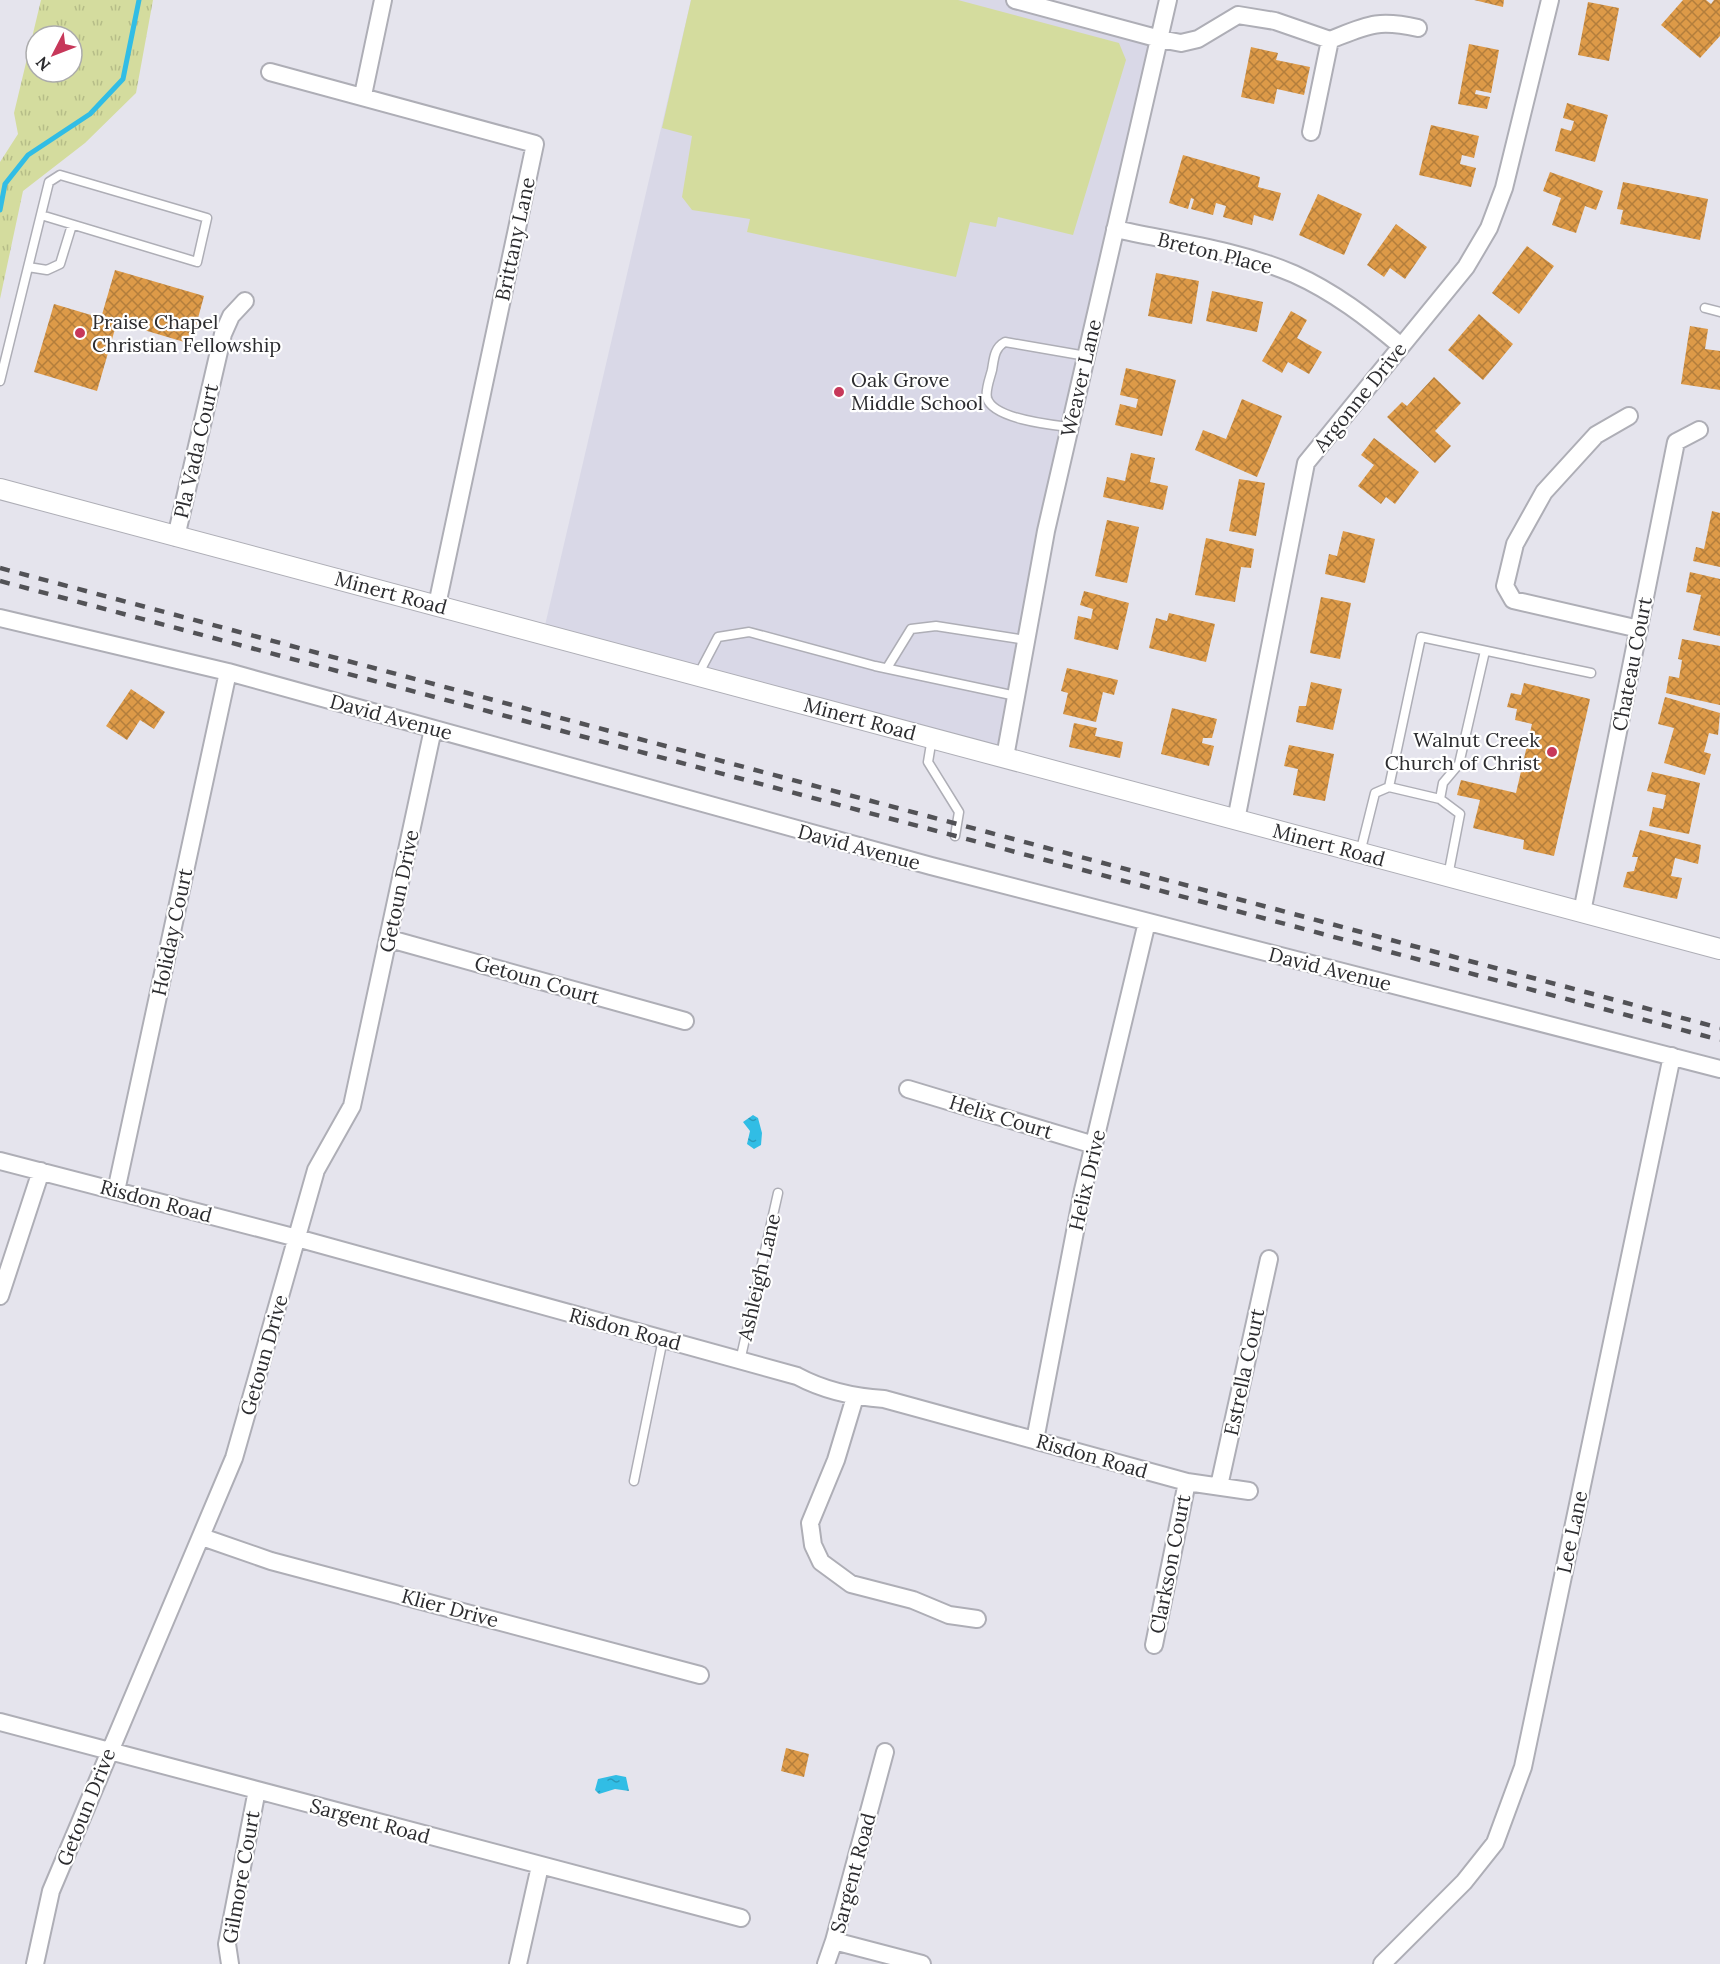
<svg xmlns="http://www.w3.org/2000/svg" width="1720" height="1964" font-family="Lora,serif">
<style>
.built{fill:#d9d8e7}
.grass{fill:url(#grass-tufts);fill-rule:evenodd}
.garden{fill:#d4dc9e}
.water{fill:url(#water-ripples)}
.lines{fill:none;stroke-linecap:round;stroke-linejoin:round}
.stream{stroke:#31bde5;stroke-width:5}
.building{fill:url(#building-cross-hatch)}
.service-casing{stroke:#aeaeb6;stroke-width:11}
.minor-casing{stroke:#aeaeb6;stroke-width:20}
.tertiary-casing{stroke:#aeaeb6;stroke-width:22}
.service{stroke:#fff;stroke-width:8}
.minor{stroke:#fff;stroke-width:16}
.tertiary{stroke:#fff;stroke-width:20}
.rail{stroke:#525256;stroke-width:4.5;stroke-dasharray:10 10;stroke-linecap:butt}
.poi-dot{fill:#c7385a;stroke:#fff;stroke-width:2}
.labels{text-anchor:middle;stroke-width:4.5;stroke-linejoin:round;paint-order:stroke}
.street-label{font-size:20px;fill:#2c2c2f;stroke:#fff}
.poi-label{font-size:20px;fill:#2c2c2f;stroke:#fff;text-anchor:start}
</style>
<defs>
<pattern id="grass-tufts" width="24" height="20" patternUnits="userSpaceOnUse" patternTransform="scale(1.5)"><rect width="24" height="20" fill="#d4dc9e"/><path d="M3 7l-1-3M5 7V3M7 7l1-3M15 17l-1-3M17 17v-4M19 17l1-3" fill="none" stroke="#b6bd88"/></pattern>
<pattern id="water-ripples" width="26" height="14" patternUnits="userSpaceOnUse" patternTransform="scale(1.5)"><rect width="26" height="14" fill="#31bde5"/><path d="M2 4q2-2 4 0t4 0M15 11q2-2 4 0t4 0" fill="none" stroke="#2a9aba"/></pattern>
<pattern id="building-cross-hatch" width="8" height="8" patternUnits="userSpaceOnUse" patternTransform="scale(1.5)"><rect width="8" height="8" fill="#dd9a48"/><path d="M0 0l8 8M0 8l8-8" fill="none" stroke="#b37e3c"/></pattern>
</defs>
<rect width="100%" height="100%" fill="#e5e4ed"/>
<path class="built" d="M691,0h324l145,39 -155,718 -462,-123z"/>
<path class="grass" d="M41,0h112l-17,93 -51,50 -62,48 -23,108v-137l18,-28 -4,-21zM36,36h36v36h-36z"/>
<path class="garden" d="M691,0h267l161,43 7,17 -53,175 -75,-18 -2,10 -26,-5 -14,55 -209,-45 3,-13 -58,-9 -10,-13 10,-61 -30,-8z"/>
<path class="water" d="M753,1115l5,3 4,15 -1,12 -7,4 -7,-5 3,-13 -7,-9z
M616,1775l10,2 3,14 -14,-2 -16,5 -4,-4 3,-11z"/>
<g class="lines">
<path class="stream" d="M0,210l5,-26 23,-29 62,-41 33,-35 16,-79"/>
</g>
<path class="building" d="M1474,0h30l-1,7z
M1683,0h23l5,4 3,-4h6v36l-20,22 -39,-33z
M1588,2l31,6 -10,53 -31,-6z
M1469,44l30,6 -8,43 -15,-3 -1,4 15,3 -3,12 -29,-5z
M1251,47l27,6 -2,7 34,7 -6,28 -27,-6 -3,15 -33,-7z
M1567,103l41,12 -13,47 -40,-11 6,-23 10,3 3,-10 -11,-3z
M1431,125l48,11 -5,22 -12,-3 -2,9 16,4 -5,19 -52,-12z
M1183,155l77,22 -2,10 23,6 -8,28 -19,-6 -2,10 -29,-8 3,-11 -10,-3 -3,12 -22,-6 3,-10 -3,-1 -3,11 -19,-6z
M1550,172l53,19 -7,19 -11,-4 -9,27 -24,-8 9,-27 -18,-7z
M1623,182l85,17 -8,41 -80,-16 3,-14 -6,-1z
M1318,194l44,20 -18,41 -45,-20z
M1396,224l31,23 -22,32 -15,-11 -6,9 -17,-12z
M1527,246l27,20 -35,48 -27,-21z
M115,270l89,26 -13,48 -74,-22 -20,69 -63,-19 20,-68 47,14z
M1156,273l43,8 -7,43 -44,-8z
M1212,291l51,11 -6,30 -51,-11z
M1291,311l16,9 -10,18 25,14 -13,22 -21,-12 -6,11 -20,-12z
M1479,314l34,30 -30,36 -35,-30z
M1690,326l18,3 -3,20 15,2v39l-39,-6z
M1126,368l50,12 -14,56 -47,-11 5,-21 16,4 2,-9 -18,-4z
M1434,377l27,26 -26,28 16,15 -16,17 -48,-46 15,-15 5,4z
M1242,399l40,17 -25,61 -62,-27 8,-20 23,9z
M1374,438l45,34 -24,32 -9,-7 -5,7 -23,-18 16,-21 -13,-10z
M1131,453l24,5 -5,24 18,4 -5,24 -60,-13 4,-20 18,4z
M1239,479l26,4 -9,53 -27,-5z
M1712,511l8,2v54l-27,-6 3,-14 8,2z
M1107,520l32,7 -12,56 -32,-7z
M1343,531l32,8 -10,44 -40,-9 4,-20 8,2z
M1206,538l48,11 -3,19 -10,-1 -6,35 -40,-7z
M1690,572l30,7v57l-27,-6 8,-35 -15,-3z
M1084,591l45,12 -11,47 -44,-11 4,-23 13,3 2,-10 -13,-4z
M1321,597l30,6 -11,56 -30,-6z
M1169,613l46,11 -9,38 -57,-14 7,-30 11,3z
M1682,639l38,7v59l-54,-12 3,-17 10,2 3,-18 -4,-1z
M1067,668l51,12 -4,15 -11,-3 -7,30 -33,-8 5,-21 -7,-2z
M1311,682l31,7 -9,41 -37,-8 3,-16h7z
M1524,683l66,16 -36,157 -31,-7 1,-9 -51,-12 7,-28 -23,-5 4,-15 55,13 16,-69 -17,-4 2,-11 -10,-2 4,-14 10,2z
M131,689l34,23 -11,17 -14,-9 -13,20 -21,-14z
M1665,697l55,16 -2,22 -9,-2 -5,19 7,2 -6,21 -41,-12 10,-35 -16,-4z
M1172,708l45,11 -5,19h-9l-1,5 12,3 -5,20 -48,-12z
M1074,723l23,5 -2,8 28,6 -3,16 -51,-11z
M1289,745l45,9 -9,47 -32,-6 5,-26 -14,-3z
M1652,772l48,11 -11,51 -40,-8 4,-19 10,2 3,-14 -19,-4z
M1640,830l61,15 -3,19 -23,-6 -4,18 11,2 -5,21 -54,-12 4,-15 7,-1 4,-14h-6z
M786,1748l23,6 -5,23 -23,-6z"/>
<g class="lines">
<defs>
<path id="service" d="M28,267l19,3 13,-6 12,-39
M1705,308l15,4
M0,381l49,-199 11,-7 147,43 -10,44 -156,-47
M1069,427c-17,-2 -76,-8 -82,-29 -2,-8 3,-20 5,-28 2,-11 2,-22 13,-28l81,14
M887,668l24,-39 25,-3 90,14
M698,675l20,-38 31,-5 126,34 141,30
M932,738l-4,24 31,50 -4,24
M1389,787l32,-150 170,36
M1440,799l3,-16 16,-19 26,-113
M1360,853l15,-60 14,-6 51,12 20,15 -12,62
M740,1361l38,-168
M634,1481l29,-142"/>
<path id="minor" d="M1015,0l145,39 21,4 17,-4 40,-24 37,6 55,19c38,-15 47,-21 88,-12
M270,72l265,72 -98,461
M363,95l20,-95
M1311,132l19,-92
M1115,229c59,13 123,21 179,45 40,18 74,44 107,72
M1629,416l-33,19 -52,57 -29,52 -10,42 8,14 126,29
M176,537l47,-203 8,-18 14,-15
M0,618l228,54 703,194 789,203
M1005,757l41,-226 122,-531
M1236,820l70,-357 160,-196 23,-39 15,-40 46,-188
M1582,912l94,-470 23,-12
M390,939l295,82
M908,1089l186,56
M0,1161l297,77 500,138c28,15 56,21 87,23l303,83 62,9
M116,1191l112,-519
M0,1296l41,-125
M855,1397l-19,63 -26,63 3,22 8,17 30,22 62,16 36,15 28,4
M1035,1440l48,-250 64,-268
M1219,1486l50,-227
M202,1537l69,24 429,114
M1154,1645l33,-163
M0,1722l741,196
M885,1752l-51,189 88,23
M35,1964l16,-73 183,-433 82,-288 36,-64 81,-377
M230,1964l-3,-20 30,-154
M518,1964l22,-98
M826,1964l8,-23
M1382,1964l82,-82 31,-39 28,-76 149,-711"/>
<path id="tertiary" d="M0,489l1720,460"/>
</defs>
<use href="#service" class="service-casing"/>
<use href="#minor" class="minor-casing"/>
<use href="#tertiary" class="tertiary-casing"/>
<use href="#service" class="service"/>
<use href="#minor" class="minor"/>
<use href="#tertiary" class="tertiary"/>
<path class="rail" d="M0,568l1720,460
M0,581l1720,459"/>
</g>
<g class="poi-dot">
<circle cx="80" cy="333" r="6"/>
<circle cx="839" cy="392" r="6"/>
<circle cx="1552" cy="752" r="6"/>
</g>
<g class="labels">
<g class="street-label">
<text transform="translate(515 239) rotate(-78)" y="7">Brittany Lane</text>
<text transform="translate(1215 253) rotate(14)" y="7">Breton Place</text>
<text transform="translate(1081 378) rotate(-77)" y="7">Weaver Lane</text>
<text transform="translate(1360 397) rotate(-51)" y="7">Argonne Drive</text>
<text transform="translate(196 451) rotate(-77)" y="7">Pla Vada Court</text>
<text transform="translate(391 593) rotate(15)" y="7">Minert Road</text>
<text transform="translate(1632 664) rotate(-79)" y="7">Chateau Court</text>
<text transform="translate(391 717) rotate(15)" y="7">David Avenue</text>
<text transform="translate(860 719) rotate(15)" y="7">Minert Road</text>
<text transform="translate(1329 845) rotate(15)" y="7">Minert Road</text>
<text transform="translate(859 847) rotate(15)" y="7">David Avenue</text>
<text transform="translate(399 891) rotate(-78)" y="7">Getoun Drive</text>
<text transform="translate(172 932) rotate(-78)" y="7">Holiday Court</text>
<text transform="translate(1330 969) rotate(14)" y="7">David Avenue</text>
<text transform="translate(537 980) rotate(16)" y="7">Getoun Court</text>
<text transform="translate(1001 1117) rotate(17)" y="7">Helix Court</text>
<text transform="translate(1087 1180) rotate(-77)" y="7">Helix Drive</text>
<text transform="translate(156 1201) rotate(15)" y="7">Risdon Road</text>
<text transform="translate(759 1277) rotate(-77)" y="7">Ashleigh Lane</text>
<text transform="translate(625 1329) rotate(15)" y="7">Risdon Road</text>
<text transform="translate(264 1355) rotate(-74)" y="7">Getoun Drive</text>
<text transform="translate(1244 1372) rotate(-78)" y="7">Estrella Court</text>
<text transform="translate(1092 1456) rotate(16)" y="7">Risdon Road</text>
<text transform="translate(1572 1532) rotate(-78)" y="7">Lee Lane</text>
<text transform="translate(1170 1564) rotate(-79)" y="7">Clarkson Court</text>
<text transform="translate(450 1608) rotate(15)" y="7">Klier Drive</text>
<text transform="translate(86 1807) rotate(-68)" y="7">Getoun Drive</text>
<text transform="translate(370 1821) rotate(15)" y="7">Sargent Road</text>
<text transform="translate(853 1873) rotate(-75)" y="7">Sargent Road</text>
<text transform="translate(241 1877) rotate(-80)" y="7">Gilmore Court</text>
</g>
<g class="poi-label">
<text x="92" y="329">Praise Chapel<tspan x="92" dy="23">Christian Fellowship</tspan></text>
<text x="851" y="387">Oak Grove<tspan x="851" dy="23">Middle School</tspan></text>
<text x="1540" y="747" text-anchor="end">Walnut Creek<tspan x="1540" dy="23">Church of Christ</tspan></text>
</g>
</g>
<g transform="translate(54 54) rotate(228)"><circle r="28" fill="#ffffff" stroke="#ababac" stroke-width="1.5"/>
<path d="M0-4.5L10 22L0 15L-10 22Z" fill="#c7385a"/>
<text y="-9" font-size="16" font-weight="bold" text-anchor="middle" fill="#2c2c2f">N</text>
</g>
</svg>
